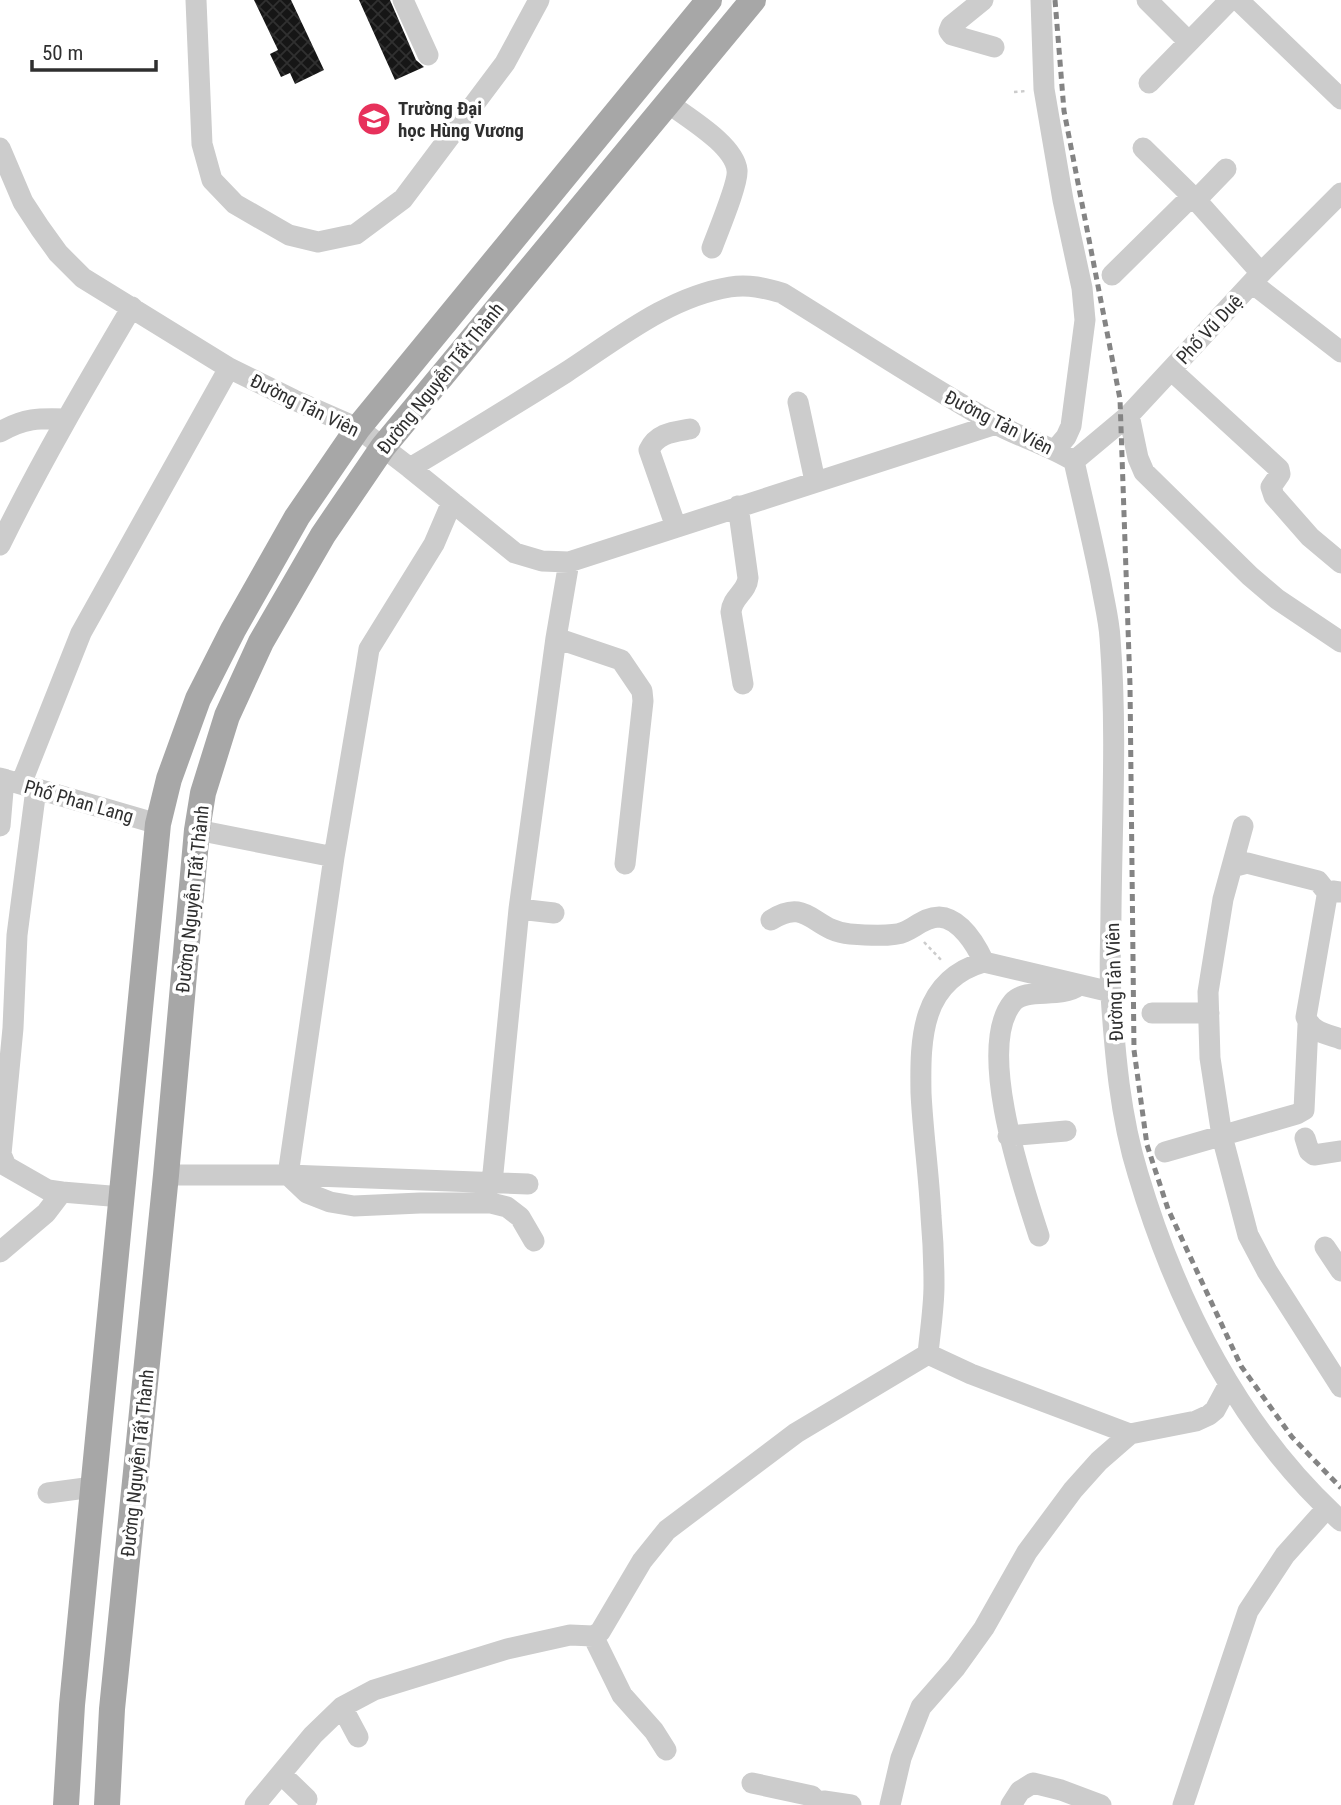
<svg xmlns="http://www.w3.org/2000/svg" width="1341" height="1805" font-family="'Roboto Condensed',sans-serif">
<style>
.building{fill:url(#building-cross-hatch)}
.lines{fill:none;stroke-linecap:round;stroke-linejoin:round}
.path{stroke:#ccc;stroke-width:2.5;stroke-dasharray:3.5 3.5;stroke-linecap:butt}
.minor{stroke:#ccc;stroke-width:21}
.major{stroke:#a7a7a7;stroke-width:26}
.rail{stroke:#848484;stroke-width:5;stroke-dasharray:7 5;stroke-linecap:butt}
.labels{text-anchor:middle;stroke-width:7;stroke-linejoin:round;paint-order:stroke}
.poi-label{font-size:19px;font-weight:bold;fill:#2f2f2f;stroke:#fff;text-anchor:start}
.street-label{font-size:19px;fill:#2f2f2f;stroke:#fff}
</style>
<defs>
<pattern id="building-cross-hatch" width="8" height="8" patternUnits="userSpaceOnUse" patternTransform="scale(1.75)"><rect width="8" height="8" fill="#161616"/><path d="M0 0l8 8M0 8l8-8" fill="none" stroke="#303030"/></pattern>
</defs>
<rect width="100%" height="100%" fill="#fff"/>
<path class="building" d="M254,0h37l33,70 -29,14 -5,-11 -9,4 -11,-23 8,-4z
M359,0h31l26,60 8,7 -29,13z"/>
<g class="lines">
<path class="path" d="M1014,92l12,-1
M924,942l19,20"/>
<path class="minor" d="M196,0l6,144 10,36 23,24 54,31 29,7 38,-8 47,-35 102,-136 34,-63
M403,0l25,55
M983,0l-32,26 -2,5 3,4 42,12
M1041,0l3,89 19,111 19,88 3,32 -14,106 -5,11 -11,13
M1147,0l41,41
M1238,0l103,99
M1149,83l81,-83
M667,102c19,15 67,42 70,68 2,12 -20,64 -25,78
M0,148l23,54 17,26 18,25 25,25 146,90 65,32 64,28 52,40c52,-31 104,-63 155,-95 51,-33 103,-76 165,-86 19,-3 34,1 52,6 70,43 139,89 210,129 27,15 56,23 82,39 9,41 19,81 27,122 3,18 8,37 9,55 7,91 2,182 1,272 0,28 -2,57 0,85 4,59 9,121 27,179 38,128 102,256 203,347
M1143,148l53,52 65,73
M1196,200l30,-31
M1112,275l80,-79
M1252,283l89,69
M1171,370l108,99 1,5 -9,13 3,9 36,41 31,26
M798,402l17,79
M1129,415l9,43 6,14 106,104 27,23 64,43
M0,432c24,-14 39,-14 66,-13
M1074,461l55,-46 132,-142 80,-80
M410,468l105,85 27,8 27,1 427,-138
M738,506l10,72c-1,14 -16,19 -17,34l12,72
M676,527l-27,-77c8,-17 24,-18 41,-21
M0,545c40,-82 86,-160 132,-238
M556,638l65,22 21,31 1,10 -18,163
M0,778l158,46
M21,784l60,-151 148,-265
M36,789l-19,146 -4,93 -12,126 5,12 42,24 14,2
M0,826l4,-47
M1243,826l-20,73 -15,93 2,66 12,78 26,99 19,36 74,116
M197,830l137,27
M1232,867l15,-4 71,18 8,10 1,5
M1341,892l-8,-1 -6,5 -21,121c5,15 21,17 35,22
M519,909l35,4
M771,920c37,-24 42,11 79,14 12,1 44,3 54,-2 12,-5 21,-15 35,-15 21,1 37,28 45,45
M1152,1013h57
M1008,1136l58,-5
M1305,1138l4,13 5,4 27,-4
M1165,1152l132,-38 7,-4 4,-85
M166,1175h122l46,-318 32,-189 3,-19 65,-105 18,-42
M288,1175l19,18 23,9 24,4 66,-3h71l16,4 13,10 14,24
M288,1175l240,9
M492,1183l27,-274 37,-271 13,-76
M1039,1236c-16,-50 -64,-189 -26,-234 13,-15 47,-3 65,-16
M1325,1247l16,24
M0,1252l46,-39 16,-21 60,5
M928,1354c2,-22 6,-46 6,-69 0,-23 -1,-46 -3,-69 -2,-41 -8,-82 -10,-123 -1,-55 0,-113 63,-131l127,30
M48,1493l45,-6
M593,1636l29,59 32,36 12,19
M342,1707l16,30
M281,1774l26,25
M752,1783l60,13 6,7
M255,1805l58,-70 29,-28 32,-17 133,-41 63,-14 23,1 7,-4 42,-71 25,-31 129,-97 132,-79 43,20 159,60 66,-13 13,-6 6,-5 14,-26
M817,1805l7,-4 27,4
M890,1805l11,-47 20,-51 35,-40 28,-39 43,-76 46,-62 26,-29 31,-27
M1011,1805l9,-14 13,-8 28,7 40,15
M1183,1805l65,-194 37,-56 42,-47"/>
<path class="major" d="M66,1805l6,-100 86,-881 11,-45 29,-80 35,-69 64,-113 61,-89 351,-428
M107,1805l5,-96 54,-534 31,-345 6,-37 24,-77 34,-74 62,-107 60,-88 370,-447"/>
<path class="rail" d="M1055,0l9,111 56,288 10,286 4,365 13,95 21,64 73,157 51,71 49,51"/>
</g>
<defs>
<symbol id="university-disc" viewBox="-11 -11 22 22"><circle r="9.5" fill="#e7315b" stroke="#fff"/><path d="M0-5L7-2L0 1L-7-2ZM-4 1L0 2.5L4 1V4Q0 6-4 4Z" fill="#fff"/></symbol>
</defs>
<g fill-rule="evenodd">
<use href="#university-disc" x="355" y="100" width="38" height="38"/>
</g>
<g class="labels">
<g class="poi-label">
<text x="398" y="115">Trường Đại<tspan x="398" dy="22">học Hùng Vương</tspan></text>
</g>
<g class="street-label">
<text transform="translate(1209 329) rotate(-47)" y="7">Phố Vũ Duệ</text>
<text transform="translate(440 378) rotate(-51)" y="7">Đường Nguyễn Tất Thành</text>
<text transform="translate(305 405) rotate(26)" y="7">Đường Tản Viên</text>
<text transform="translate(999 422) rotate(27)" y="7">Đường Tản Viên</text>
<text transform="translate(79 801) rotate(16)" y="7">Phố Phan Lang</text>
<text transform="translate(192 899) rotate(-84)" y="7">Đường Nguyễn Tất Thành</text>
<text transform="translate(1114 982) rotate(-92)" y="7">Đường Tản Viên</text>
<text transform="translate(137 1463) rotate(-84)" y="7">Đường Nguyễn Tất Thành</text>
</g>
</g>
<path d="M32 60v10h124v-10" fill="none" stroke="#2f2f2f" stroke-width="3.5"/>
<text x="42" y="60" font-size="21" fill="#2f2f2f" stroke="#ffffff" stroke-width="5" paint-order="stroke">50 m</text>
</svg>
